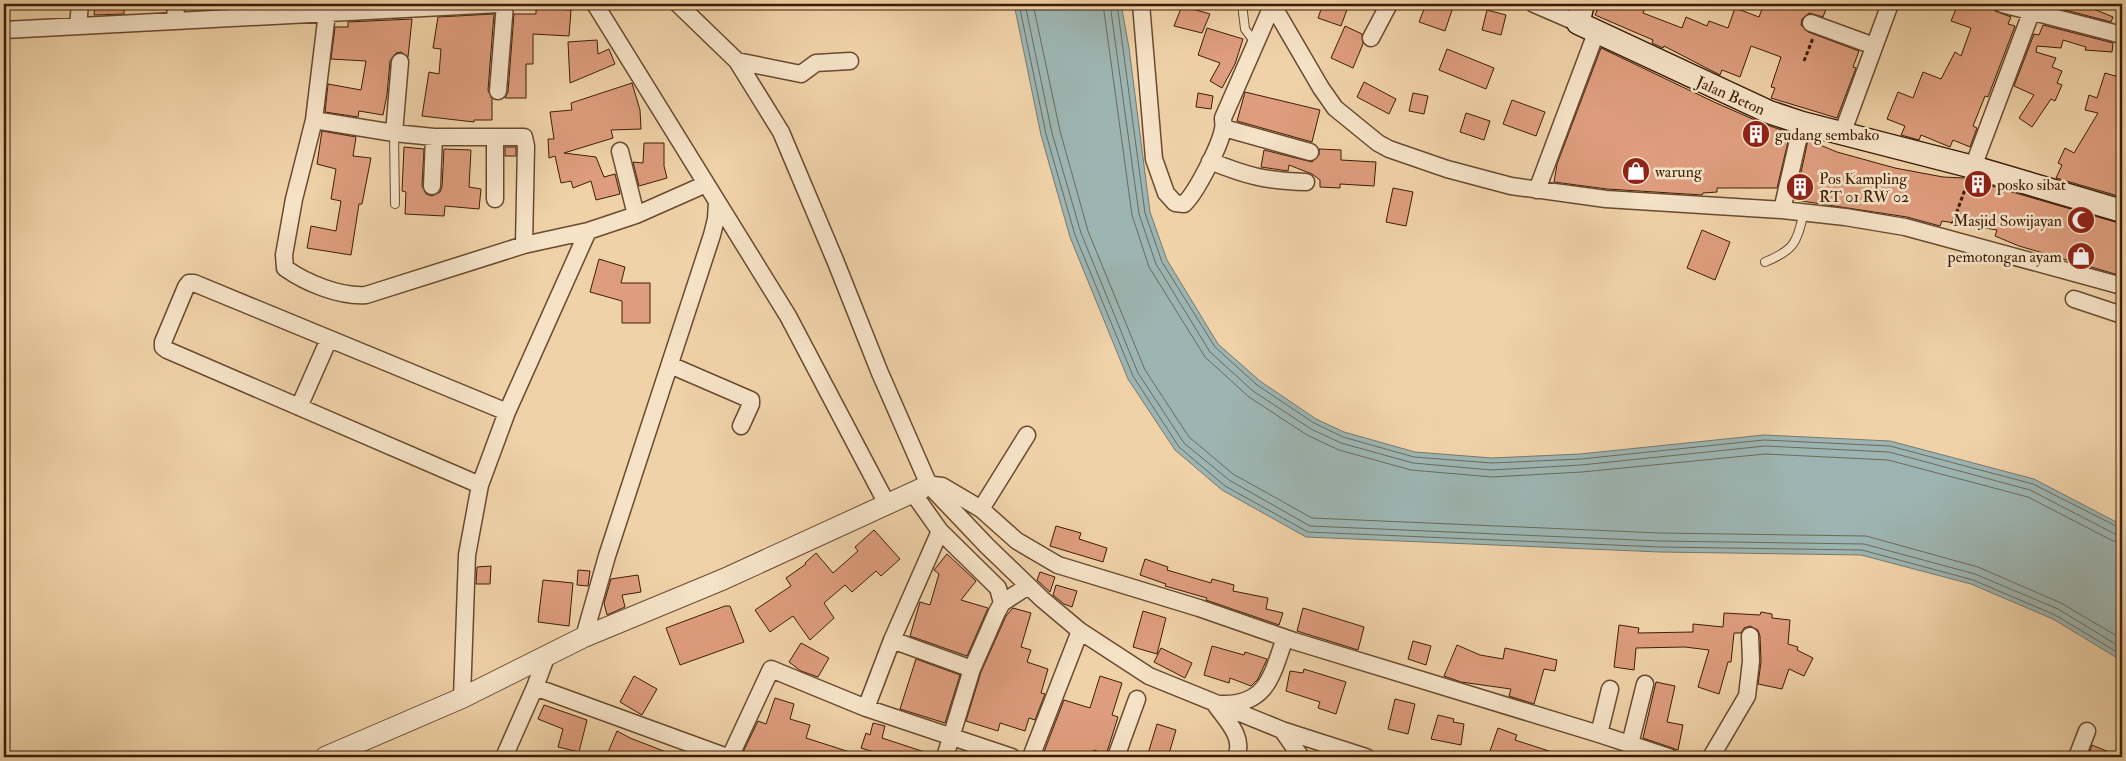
<svg xmlns="http://www.w3.org/2000/svg" width="2126" height="761" font-family="'IM FELL Double Pica',serif">
<style>
.water{fill:#9db5b2;stroke:#76786d}
.lines{fill:none;stroke-linecap:round;stroke-linejoin:round}
.shore{stroke:#6c695c;stroke-width:1}
.building{fill:#de9d7e;stroke:#3c1d05}
.service-casing{stroke:#694a2e;stroke-width:10}
.minor-casing{stroke:#694a2e;stroke-width:19}
.tertiary-casing{stroke:#694a2e;stroke-width:22}
.secondary-casing{stroke:#3c1d05;stroke-width:25}
.path{stroke:#3c1d05;stroke-width:3;stroke-dasharray:4 2.5;stroke-linecap:butt}
.service{stroke:#f5e2c7;stroke-width:8}
.minor{stroke:#f5e2c7;stroke-width:16}
.tertiary{stroke:#f5e2c7;stroke-width:20}
.secondary{stroke:#f5e2c7;stroke-width:22}
.labels{text-anchor:middle;stroke-width:5;stroke-linejoin:round;paint-order:stroke}
.street-label{font-size:16px;fill:#3c1d05;stroke:#f5e2c7}
.poi-label{font-size:16px;fill:#3c1d05;stroke:#f5e2c7;text-anchor:start}
</style>
<rect width="100%" height="100%" fill="#f0d2a9"/>
<filter id="stains"><feTurbulence type="fractalNoise" baseFrequency=".004" numOctaves="4"/><feColorMatrix values="0 0 0 0 .2 0 0 0 0 .09 0 0 0 0 .02 0 0 0 .5 -.17"/></filter>
<radialGradient id="worn" r=".72"><stop offset=".6" stop-color="#630" stop-opacity="0"/><stop offset="1" stop-color="#630" stop-opacity=".3"/></radialGradient>
<path class="water" d="M1014,4h107l8,44 21,164 17,48 51,84 42,37 56,38 28,13 71,20 77,6 88,-4 184,-19 126,6 144,38 88,46v136l-69,-42 -82,-35 -110,-29 -201,-3 -354,-15 -84,-47 -47,-40 -47,-71 -58,-142 -29,-102z"/>
<g class="lines">
<path class="shore" d="M1019,4l27,130 29,101 58,141 46,71 46,39 83,46 352,15 202,3 111,30 82,35 67,40
M1025,4l27,129 29,100 57,140 46,70 45,37 81,46 350,15 204,3 111,30 83,35 64,39
M1033,4l27,127 28,100 57,139 44,67 44,37 79,44 348,15 206,3 112,31 83,36 61,36
M1103,4l29,211 17,52 56,90 44,40 58,38 32,15 72,20 81,7 90,-5 183,-18 123,6 140,37 85,44 9,2
M1110,4l29,210 17,50 54,88 43,39 58,38 30,14 72,20 79,7 89,-5 184,-19 124,6 141,38 85,44 7,1
M1117,4l28,209 17,49 53,85 42,38 57,38 29,14 71,20 78,6 89,-4 183,-19 126,6 143,38 89,45"/>
</g>
<path class="building" d="M95,4h29v10l-30,1z
M1323,4h26l-8,22 -23,-8z
M1426,4h28l-9,27 -26,-9z
M1600,4h46l-3,9 39,15 4,-11 21,9 2,-5 19,7 7,-20 24,9 5,-13h64l-5,13 -14,-4 -7,6 -1,6 7,7 51,19 -6,16 3,1 -19,50 -66,-20 4,-10 -4,-1 10,-30 -30,-11 -11,31 -18,-7 -2,5 -56,-29 -1,2 -11,-5 1,-3 -58,-25z
M1958,4h34l3,7 16,6 -3,7 7,2 -27,71 -3,-1 -12,30 4,2 -7,19 -17,-7 -3,7 -29,-12 -2,5 -18,-5 4,-9 -18,-7 11,-27 15,6 10,-26 18,7 14,-27 6,4 10,-28 -20,-7z
M2051,4h31l31,13 -2,5 -61,-16z
M1182,6l28,8 -8,19 -28,-7z
M536,8l35,2 -2,26 -36,-2v30h-7v34h-21l3,-6 6,-78h22z
M1487,10l19,5 -5,20 -19,-5z
M494,14l-6,76 4,9v21h-18v2l-52,-6 7,-44 10,2 2,-25 -8,-1 5,-31z
M412,19l-4,38 -7,-5 -5,1 -6,8 -3,34 -4,20 -24,-4 -1,6 -33,-5 3,-28 33,6 5,-29 -35,-2 4,-32h13v-5z
M2043,25l70,18 -1,9 -27,-2 1,-3 -23,-7 -2,8 -24,-2 -1,6 20,6 -4,9 10,4 -5,12 5,2 -7,16 -4,-2 -19,28 -13,-9 15,-23 -20,-9 20,-52 5,1z
M1345,26l17,8 1,10 -10,24 -22,-10z
M1207,28l36,11 -8,25 -13,24 -12,-7 10,-18 -22,-8z
M597,40l1,14 11,-5 6,15 -45,19 -2,-41z
M1601,48l113,54 50,22 26,9 -13,55h-60v4l-14,1 -1,2 -95,-6 -53,-7 3,-18z
M1447,49l47,19 -8,21 -47,-19z
M2105,73l17,5v9l-5,16 5,1v93l-66,-19 6,-13 -4,-2 7,-15 9,5 24,-40 -13,-3 4,-15 8,3z
M1364,82l32,17 -7,15 -32,-17z
M632,83l8,27 1,19 -30,1 2,8 -49,15 32,4 8,20 11,-3 5,20 -24,6 -5,-19 -18,7 -2,-7 -10,2 -6,-27 -6,2 -1,-19h6l-4,-27 22,-2 -1,-7z
M1245,92l75,18 -8,32 -75,-21z
M1198,93l15,3 -2,13 -15,-2z
M1413,93l15,3 -4,18 -15,-3z
M1512,100l33,12 -9,24 -33,-12z
M1466,113l24,8 -6,19 -24,-8z
M322,131l34,6 -3,19 18,2 -9,46h-3l-8,51 -44,-7 4,-22 25,5 5,-30 -10,-2 5,-30 -19,-5z
M1808,140l29,12 58,16 48,9 21,1 158,46v52l-103,-30 -24,-10 2,-6 -55,-9 -2,5 -33,-9 -112,-17z
M644,143h20v23l3,12 -28,8 -6,-24 10,1z
M404,147l20,2 -2,37 4,8 6,2 8,-4 2,-5 2,-38 27,1 -2,37 12,2 -2,20 -34,-3 -1,10 -39,-2 1,-22 -4,-1z
M505,147h11v9h-11z
M1319,149l22,1v10l35,2 -2,24 -34,-2v4l-20,-1v-7l-8,-6 -23,-9 -1,6 -27,-4 3,-17 48,12 7,-7z
M1393,188l20,4 -7,34 -20,-4z
M1702,230l28,12 -15,38 -28,-12z
M599,259l26,8 -4,16h29v40h-28v-22l-32,-9z
M1056,526l25,7 -2,6 28,9 -4,14 -53,-16z
M874,530l26,29 -19,17 -5,-5 -24,21 -7,-7 -21,18 10,15 -24,22 -17,-24 -23,16 -15,-22 36,-24 -5,-8 20,-14 -1,-1 11,-10 17,20 25,-22 -3,-4z
M947,554l29,27 -15,19 27,8 -21,48 -57,-20 10,-34 10,3 9,-31 -5,-4z
M1145,559l23,8 -1,3 44,13 1,-4 22,6 -1,6 35,7 -2,11 17,4 -4,12 -73,-25 1,-2 -42,-12 1,-2 -26,-9z
M491,566l-1,18h-14l1,-17z
M578,570l12,1 -2,15 -11,-1z
M1040,572l15,5 -5,15 -13,-12z
M638,575l3,17 -19,3 3,12 -18,8 -3,-12 7,-24z
M543,580l30,3 -4,43 -31,-4z
M1056,585l21,6 -5,16 -8,-3 -11,-9z
M725,606h5l14,36 -64,23 -14,-37z
M1013,608l18,5 -10,34 10,3 -4,12 21,7 -7,24 4,1 -10,26 -6,-2 -4,13 -25,-8 -2,8 -32,-10 15,-49 25,-56z
M1303,608l61,19 -6,23 -61,-19z
M1143,611l23,7 -9,36 -24,-7z
M1761,612l11,2v4l18,2 -2,24 10,3 -1,3 16,8 -9,18 -15,-7 -7,20 -24,-5 3,-22 -1,-26 -2,-6 -8,-4 -6,2 -3,5h-7l-3,29h-3l-9,32 -21,-7 11,-37 -24,-3 -49,1 -2,22 -20,-3 5,-42 20,3 -1,5 55,-1v-8l30,3 1,-14 36,2z
M1413,641l18,5 -5,19 -18,-6z
M801,643l28,15 -11,19 -17,-6 -12,-9z
M1457,645l23,10 23,4 2,-11 52,12 -2,11 -11,-2 -10,35 -25,-8 2,-7 -50,-7 -17,-6z
M1212,646l32,9 1,-3 22,7 -9,20 -7,7 -21,-8 -1,5 -25,-8z
M1161,648l31,15 -7,15 -31,-16z
M916,659l44,16 -15,48 -45,-14z
M1304,669l42,13 -10,32 -18,-6 2,-6 -34,-11 4,-20 13,2z
M634,676l23,13 -15,26 -22,-13z
M1100,676l22,7 -10,32 6,2 -12,38 -12,-5 -2,7h-50l22,-57 26,8z
M1656,682l19,4 -8,36 16,3 -5,25 -35,-12z
M775,698l19,6 -4,15 20,6 -4,13 53,17 -1,2h-85l-13,-3 -1,3 -16,-5 15,-31 8,3z
M1395,699l20,5 -7,30 -20,-5z
M544,705l43,15 -8,32 -21,-5 5,-18 -25,-10z
M1438,715l16,4 -1,3 11,2 -3,21 -30,-6z
M873,723l12,3 -3,12 52,17 -1,2h-43l-29,-9 5,-15 4,2z
M1157,724l19,6 -8,27h-21z
M1498,728l19,7 -2,5 40,13v4h-67z
M617,731l13,7 49,19h-73z
M2092,745l29,12h-33z"/>
<g class="lines">
<defs>
<path id="service" d="M1242,4l3,25 11,15
M394,133l1,71
M1765,262c31,-13 31,-19 39,-50"/>
<path id="minor" d="M595,4l193,312 99,188
M678,4l59,57 44,71 54,128 45,113 49,112 58,61 55,53 38,32 69,45 133,54 84,27
M1141,4l13,155 12,34 9,10 9,1c12,-11 36,-58 39,-75 1,-3 0,-7 0,-11l49,-112
M1272,4l49,84 14,20 43,35 11,6 58,20 64,17 95,13 176,11 63,7 60,10 217,59
M1534,4l44,19
M2002,4l120,31
M327,13l-13,107 -20,79 -10,56 1,13c21,15 55,29 81,27l158,-50 64,-14 48,-16 70,-31
M175,21l1,-17
M1811,23l63,23
M78,26l2,-22
M4,30l495,-26
M1371,38l18,-34
M737,61l64,13 15,-11 34,-2
M498,91l7,-87
M314,120l80,13 40,4h90l2,9 -2,99
M1224,128l86,24
M394,133l6,-71
M1842,134l48,-130
M620,151l16,64
M1210,161c37,15 56,20 96,21
M1973,167l58,-154
M432,186l2,-49
M1537,190l59,-157
M495,199v-62
M1782,210l20,-87
M2074,299l48,16
M670,365l81,35v4l-10,22
M299,407l30,-68
M480,485l-313,-135 -4,-3v-5l23,-55 3,-4h5l313,129
M933,485l9,1 39,23 36,32 41,24 141,43 95,33 305,93 70,23
M913,493l27,38 58,57 4,15
M981,509l46,-74
M584,637l23,-81 105,-321 4,-16 1,-17
M892,640l80,29
M535,687l192,70
M462,698l5,-143 13,-70 27,-73 81,-181
M1215,704c11,16 30,33 21,53
M1222,704c46,1 50,-30 63,-66
M866,708l26,-68 48,-109
M1282,730l19,27
M1599,734l11,-45
M1630,744l15,-60
M504,757l31,-70 12,-32
M730,757l41,-88 95,39 146,49
M945,757l27,-88 25,-57 5,-9 26,-17
M1031,757l49,-126
M1116,757l21,-58
M1711,757l36,-61 4,-35 -1,-25
M2077,757l10,-26"/>
<path id="tertiary" d="M325,757l137,-59 122,-61 140,-58 205,-94"/>
<path id="secondary" d="M1583,4l-5,19 191,89 33,11 171,44 149,44"/>
</defs>
<use href="#service" class="service-casing"/>
<use href="#minor" class="minor-casing"/>
<use href="#tertiary" class="tertiary-casing"/>
<use href="#secondary" class="secondary-casing"/>
<path class="path" d="M1804,61l9,-23
M1952,225l15,-41"/>
<use href="#service" class="service"/>
<use href="#minor" class="minor"/>
<use href="#tertiary" class="tertiary"/>
<use href="#secondary" class="secondary"/>
</g>
<defs>
<symbol id="building-disc" viewBox="-11 -11 22 22"><circle r="9.5" fill="#8f2418" stroke="#f5e2c7"/><path d="M-4-6H4V6H1V3H-1V6H-4ZM-2.5-4.3h1.7v1.8h-1.7ZM.8-4.3h1.7v1.8H.8ZM-2.5-1h1.7V.8h-1.7ZM.8-1h1.7V.8H.8Z" fill="#fff"/></symbol>
<symbol id="shop-disc" viewBox="-11 -11 22 22"><circle r="9.5" fill="#8f2418" stroke="#f5e2c7"/><path d="M-5-2.5h2.3a2.7 3.5 0 0 1 5.4 0H5L5.5 6h-11ZM-1.5-2.5h3a1.5 2.3 0 0 0-3 0Z" fill="#fff"/></symbol>
<symbol id="mosque-disc" viewBox="-11 -11 22 22"><circle r="9.5" fill="#8f2418" stroke="#f5e2c7"/><path d="M3.5-4.9A6 6 0 1 0 3.5 4.9A5 5 0 1 1 3.5-4.9Z" fill="#fff"/></symbol>
</defs>
<g fill-rule="evenodd">
<use href="#building-disc" x="1740" y="118" width="32" height="32"/>
<use href="#shop-disc" x="1620" y="155" width="32" height="32"/>
<use href="#building-disc" x="1962" y="168" width="32" height="32"/>
<use href="#building-disc" x="1784" y="171" width="32" height="32"/>
<use href="#mosque-disc" x="2065" y="204" width="32" height="32"/>
<use href="#shop-disc" x="2065" y="240" width="32" height="32"/>
</g>
<g class="labels">
<g class="street-label">
<text transform="translate(1731 95) rotate(24)" y="6">Jalan Beton</text>
</g>
<g class="poi-label">
<text x="1775" y="140">gudang sembako</text>
<text x="1655" y="177">warung</text>
<text x="1819" y="184">Pos Kampling<tspan x="1819" dy="18">RT 01 RW 02</tspan></text>
<text x="1997" y="190">posko sibat</text>
<text x="2062" y="226" text-anchor="end">Masjid Sowijayan</text>
<text x="2062" y="262" text-anchor="end">pemotongan ayam</text>
</g>
</g>
<rect width="2126" height="761" fill="none" stroke="#f0d2a9" stroke-width="20"/>
<rect x="5" y="5" width="2116" height="751" fill="none" stroke="#3c1d05" stroke-width="2.5"/>
<rect x="10" y="10" width="2106" height="741" fill="none" stroke="#3c1d05"/>
<rect width="100%" height="100%" filter="url(#stains)"/>
<rect width="100%" height="100%" fill="url(#worn)"/>
</svg>
